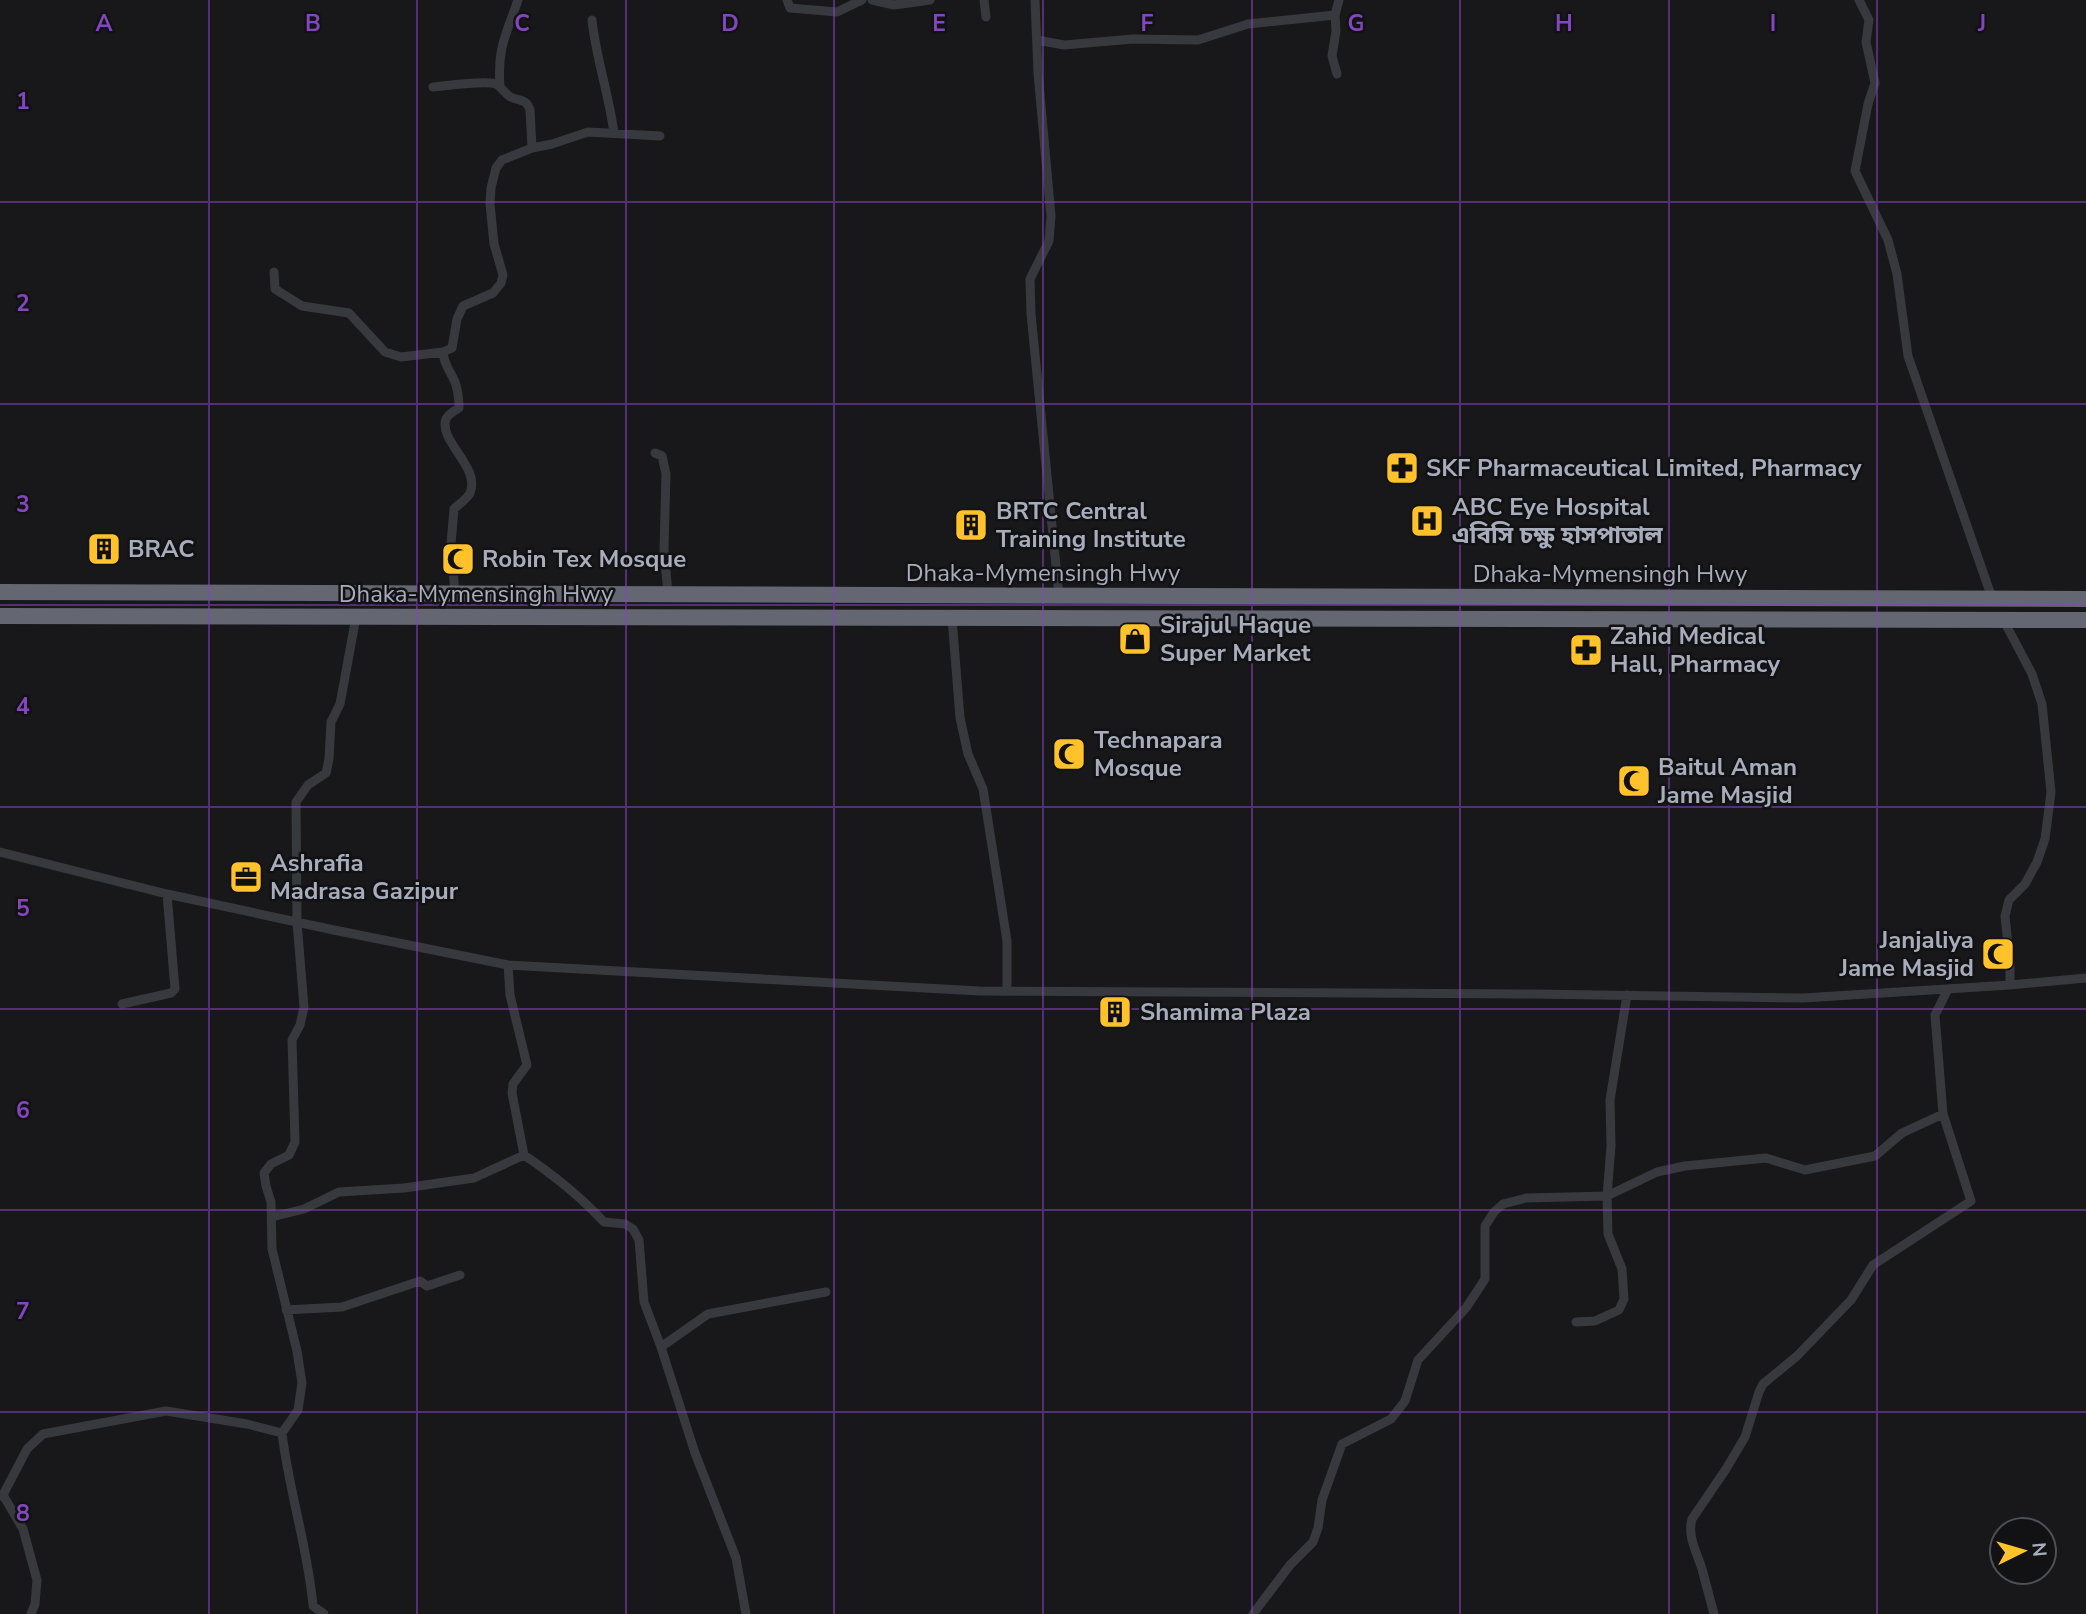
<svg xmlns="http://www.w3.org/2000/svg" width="2086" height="1614" font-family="'Nunito Sans','Noto Sans Bengali',sans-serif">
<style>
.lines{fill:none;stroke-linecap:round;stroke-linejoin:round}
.street{stroke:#38393f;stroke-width:9}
.highway{stroke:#646671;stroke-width:16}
.grid{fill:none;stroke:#8446be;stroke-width:2;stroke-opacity:0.55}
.labels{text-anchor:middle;stroke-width:5;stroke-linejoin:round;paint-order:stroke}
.poi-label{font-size:24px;font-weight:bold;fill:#a8adbb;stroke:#121215;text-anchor:start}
.street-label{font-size:24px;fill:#a8adbb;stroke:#121215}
.grid-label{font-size:23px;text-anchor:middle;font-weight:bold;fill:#8446be;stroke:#121215;stroke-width:5;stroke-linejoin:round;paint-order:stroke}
</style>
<rect width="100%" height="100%" fill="#18171a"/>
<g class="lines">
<path class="street" d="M787,0l3,8 47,4 25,-12
M872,0l22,5 36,-5
M984,0l2,17
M1035,0l3,73 13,143 -2,25 -19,38 1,35 28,282
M1859,0l10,20 -3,22 9,41 -7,21 -13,67 33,69 9,34 11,82 84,242
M1335,15l1,16 -4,25 5,18
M592,20c4,38 17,75 22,113
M1037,40l27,5 69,-6 65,1 50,-16 87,-9 4,-15
M433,87c14,-1 51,-7 63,-3 6,3 10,12 17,14 9,3 14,2 17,12l2,38
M500,87c-3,-39 6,-52 18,-87
M274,272l1,17 27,17 47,7 36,39 16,5 42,-5
M655,453l7,3 4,18 -2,75 4,45
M455,594l-4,-50 3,-35c5,-5 13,-10 16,-16 11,-26 -32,-52 -24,-74 2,-5 8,-8 13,-11 0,-8 -1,-16 -3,-23 -4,-13 -12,-18 -13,-33l9,-4 5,-29 6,-13 30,-13 8,-10 2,-8 -9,-31 -4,-40 1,-16 5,-20 6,-8 30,-12 20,-4 36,-12 72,4
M952,618l8,100 8,36 15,35 24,152v50
M2004,621l28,53 10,30 9,88 -6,47 -8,23 -12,22 -16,16 -4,16 5,49v20
M0,852l167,42 162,35 179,36 471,26 555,3 269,4 207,-13 76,-7
M508,965l2,30 17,70 -14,19 -1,9 12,62
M122,1004l49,-11 4,-4 -8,-95
M272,1217l32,-8 35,-17 65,-4 70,-10 50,-23c31,21 55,40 80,67l21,2 8,5 6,11 5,62 17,45 34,106 41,105 10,56
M286,1310l56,-3 78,-26 7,5 33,-11
M1576,1322l19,-1 24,-11 5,-11 -2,-30 -14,-35 -1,-38 4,-50 -1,-46 17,-105
M661,1347l47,-33 118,-22
M3,1495l20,34 14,51 -2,24 -4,10
M0,1496l3,-1 24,-46 16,-15 123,-23 81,13 35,9
M324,1614l-11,-8c-5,-58 -24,-114 -31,-173l16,-23 4,-27 -5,-32 -25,-102 -1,-47 -5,-16 -2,-13 7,-9 18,-9 6,-13 -3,-102 8,-15 4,-18 -7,-85 -1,-120 12,-17 18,-12 3,-14 2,-37 9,-18 16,-87
M1253,1614l37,-49 23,-23 5,-14 4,-28 20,-56 49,-25 14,-18 13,-41 48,-52 19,-29v-53l9,-14 9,-8 23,-6 81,-2 50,-24 28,-6 81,-8 39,12 70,-14 27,-23 41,-19 -8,-99 13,-26
M1714,1614c-4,-15 -8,-30 -12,-45 -5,-16 -15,-33 -10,-50l34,-50 19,-32 14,-45 4,-8 34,-28 54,-56 22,-35 98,-64 -28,-87"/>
<path class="highway" d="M0,592l2086,7
M0,616l2086,4"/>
</g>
<path class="grid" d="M209,0v1614M417,0v1614M626,0v1614M834,0v1614M1043,0v1614M1252,0v1614M1460,0v1614M1669,0v1614M1877,0v1614M0,202h2086M0,404h2086M0,605h2086M0,807h2086M0,1009h2086M0,1210h2086M0,1412h2086"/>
<defs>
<symbol id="pharmacy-square" viewBox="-11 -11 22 22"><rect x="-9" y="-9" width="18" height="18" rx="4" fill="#ffc22a" stroke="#121215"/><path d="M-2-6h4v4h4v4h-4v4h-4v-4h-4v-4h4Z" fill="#111"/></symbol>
<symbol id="hospital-square" viewBox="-11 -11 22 22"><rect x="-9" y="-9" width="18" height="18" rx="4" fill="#ffc22a" stroke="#121215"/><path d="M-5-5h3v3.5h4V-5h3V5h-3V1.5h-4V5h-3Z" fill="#111"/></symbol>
<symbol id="building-square" viewBox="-11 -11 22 22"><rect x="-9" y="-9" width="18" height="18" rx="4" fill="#ffc22a" stroke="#121215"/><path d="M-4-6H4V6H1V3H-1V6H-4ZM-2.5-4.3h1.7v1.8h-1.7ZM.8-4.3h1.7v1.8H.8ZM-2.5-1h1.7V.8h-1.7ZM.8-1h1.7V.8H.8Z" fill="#111"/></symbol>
<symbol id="mosque-square" viewBox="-11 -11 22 22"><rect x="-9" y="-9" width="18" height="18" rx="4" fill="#ffc22a" stroke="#121215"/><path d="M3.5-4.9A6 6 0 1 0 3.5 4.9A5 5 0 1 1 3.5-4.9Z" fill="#111"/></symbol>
<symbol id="shop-square" viewBox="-11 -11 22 22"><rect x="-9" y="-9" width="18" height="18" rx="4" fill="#ffc22a" stroke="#121215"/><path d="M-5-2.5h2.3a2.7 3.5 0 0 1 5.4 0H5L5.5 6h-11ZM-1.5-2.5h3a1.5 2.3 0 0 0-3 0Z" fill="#111"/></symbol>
<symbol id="office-square" viewBox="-11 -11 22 22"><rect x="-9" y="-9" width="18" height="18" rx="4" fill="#ffc22a" stroke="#121215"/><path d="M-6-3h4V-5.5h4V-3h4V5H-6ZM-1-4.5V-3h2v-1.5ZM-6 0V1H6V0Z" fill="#111"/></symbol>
</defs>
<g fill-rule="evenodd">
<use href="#pharmacy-square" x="1383" y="449" width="38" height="38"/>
<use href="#hospital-square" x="1408" y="502" width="38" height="38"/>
<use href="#building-square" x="952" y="506" width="38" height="38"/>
<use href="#building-square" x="85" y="530" width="38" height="38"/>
<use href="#mosque-square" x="439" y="540" width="38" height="38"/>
<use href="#shop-square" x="1116" y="620" width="38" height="38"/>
<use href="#pharmacy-square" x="1567" y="631" width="38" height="38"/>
<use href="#mosque-square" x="1050" y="735" width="38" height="38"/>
<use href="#mosque-square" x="1615" y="762" width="38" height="38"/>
<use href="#office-square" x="227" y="858" width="38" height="38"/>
<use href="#mosque-square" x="1979" y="935" width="38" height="38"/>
<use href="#building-square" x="1096" y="993" width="38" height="38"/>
</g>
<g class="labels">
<g class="poi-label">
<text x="1426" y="476">SKF Pharmaceutical Limited, Pharmacy</text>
<text x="1452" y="515">ABC Eye Hospital<tspan x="1452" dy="28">এবিসি চক্ষু হাসপাতাল</tspan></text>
<text x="996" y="519">BRTC Central<tspan x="996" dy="28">Training Institute</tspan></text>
<text x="128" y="557">BRAC</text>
<text x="482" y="567">Robin Tex Mosque</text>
<text x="1160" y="633">Sirajul Haque<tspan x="1160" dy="28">Super Market</tspan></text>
<text x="1610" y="644">Zahid Medical<tspan x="1610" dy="28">Hall, Pharmacy</tspan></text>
<text x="1094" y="748">Technapara<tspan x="1094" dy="28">Mosque</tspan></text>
<text x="1658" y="775">Baitul Aman<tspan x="1658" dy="28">Jame Masjid</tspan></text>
<text x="270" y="871">Ashrafia<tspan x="270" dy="28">Madrasa Gazipur</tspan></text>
<text x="1974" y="948" text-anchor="end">Janjaliya<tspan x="1974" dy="28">Jame Masjid</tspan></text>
<text x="1140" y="1020">Shamima Plaza</text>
</g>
<g class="street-label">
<text x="1043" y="581">Dhaka-Mymensingh Hwy</text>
<text x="1610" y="582">Dhaka-Mymensingh Hwy</text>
<text x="476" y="602">Dhaka-Mymensingh Hwy</text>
</g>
</g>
<g class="grid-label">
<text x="104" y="31">A</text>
<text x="313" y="31">B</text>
<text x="522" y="31">C</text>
<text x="730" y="31">D</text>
<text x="939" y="31">E</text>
<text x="1147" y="31">F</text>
<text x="1356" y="31">G</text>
<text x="1564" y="31">H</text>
<text x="1773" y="31">I</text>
<text x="1982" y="31">J</text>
<text x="23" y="109">1</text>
<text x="23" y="311">2</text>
<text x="23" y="512">3</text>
<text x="23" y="714">4</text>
<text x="23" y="916">5</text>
<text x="23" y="1118">6</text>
<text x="23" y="1319">7</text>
<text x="23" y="1521">8</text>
</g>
<g transform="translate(2023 1551) rotate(85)"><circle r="33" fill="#121215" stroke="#4e5057" stroke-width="2"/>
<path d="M0-5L12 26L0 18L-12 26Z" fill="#ffc22a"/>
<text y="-10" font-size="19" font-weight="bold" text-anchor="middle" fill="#a8adbb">N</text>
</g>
</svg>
